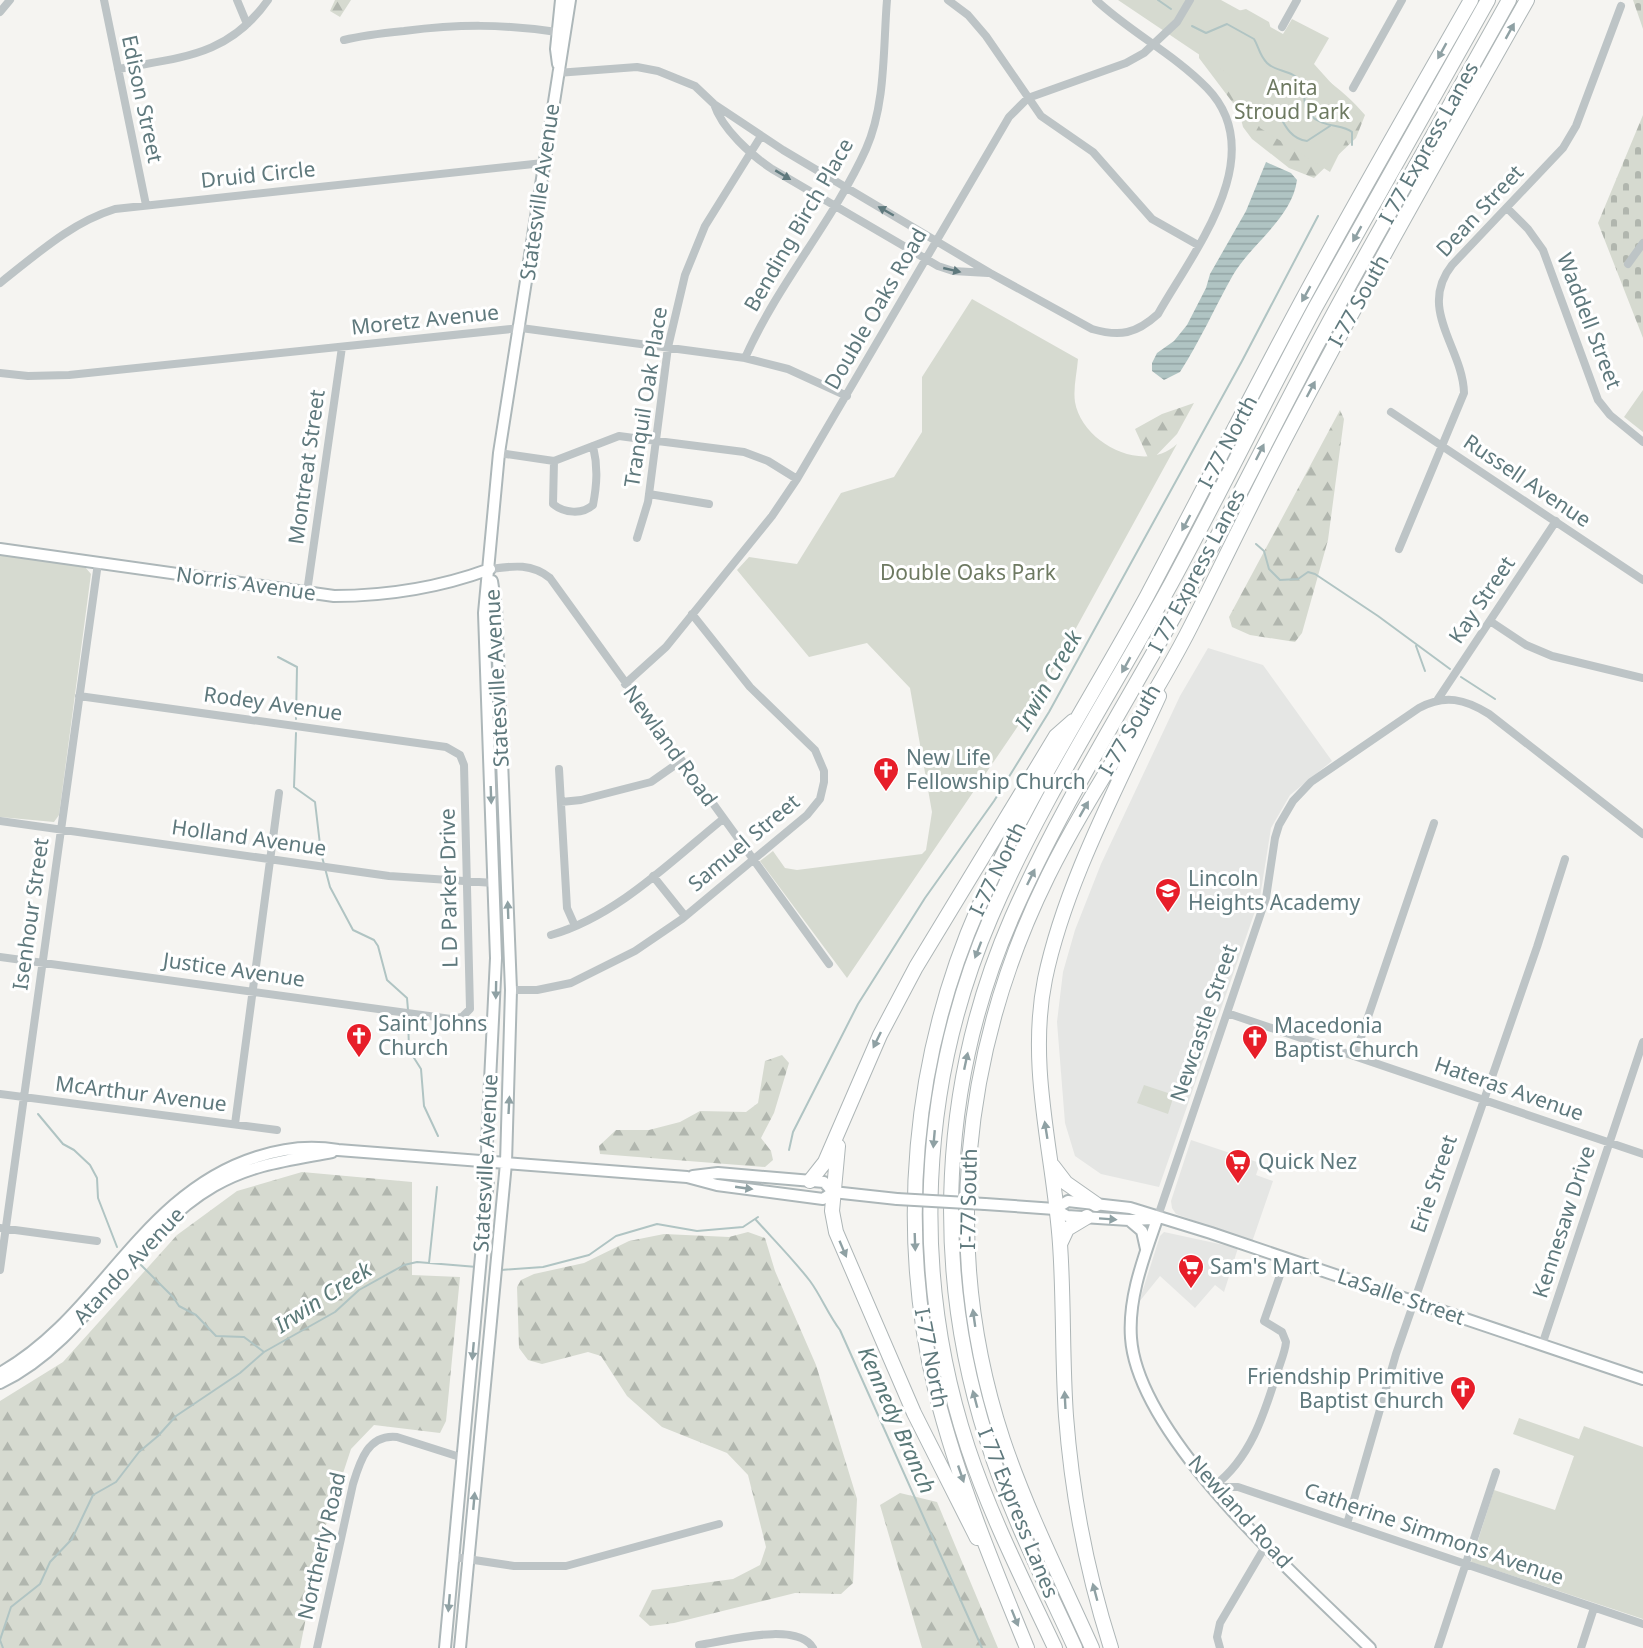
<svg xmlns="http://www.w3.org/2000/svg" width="1643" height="1648" font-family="'Noto Sans',sans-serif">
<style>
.built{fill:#e5e6e4}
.forest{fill:url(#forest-firs)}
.cemetery{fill:url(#cemetery-stones)}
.park{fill:#d6dad0}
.water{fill:url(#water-rules)}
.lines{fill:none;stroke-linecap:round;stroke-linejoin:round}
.stream{stroke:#b0c4c3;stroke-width:2}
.secondary-casing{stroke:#adb7b9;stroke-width:14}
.highway-casing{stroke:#aeb6b7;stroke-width:16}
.street{stroke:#bdc4c6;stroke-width:8}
.secondary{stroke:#fff;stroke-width:10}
.highway{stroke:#fff;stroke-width:14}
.secondary-bridge-casing{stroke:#adb7b9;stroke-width:14;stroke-linecap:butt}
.secondary-bridge{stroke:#fff;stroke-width:10}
.oneway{fill:#8fa1a4}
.oneway2{fill:#5f797d}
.labels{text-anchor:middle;stroke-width:6;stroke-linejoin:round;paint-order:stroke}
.park-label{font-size:21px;fill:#6e7a62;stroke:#fff}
.street-label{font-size:21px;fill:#5f797d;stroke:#fff}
.poi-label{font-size:21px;fill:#5f797d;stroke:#fff;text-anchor:start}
.water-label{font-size:22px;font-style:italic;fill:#5a7978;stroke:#fff}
</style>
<defs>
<pattern id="forest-firs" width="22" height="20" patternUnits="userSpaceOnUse" patternTransform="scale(1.5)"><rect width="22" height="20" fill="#d6dad0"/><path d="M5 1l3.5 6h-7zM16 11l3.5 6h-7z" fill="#b1b6ae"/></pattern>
<pattern id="cemetery-stones" width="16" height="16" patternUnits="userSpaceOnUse" patternTransform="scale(1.5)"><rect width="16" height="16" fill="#d6dad0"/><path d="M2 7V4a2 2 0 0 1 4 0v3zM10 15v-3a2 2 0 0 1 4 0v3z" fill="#b1b6ae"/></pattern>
<pattern id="water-rules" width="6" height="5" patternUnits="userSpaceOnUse" patternTransform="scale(1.5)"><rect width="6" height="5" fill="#b0c4c3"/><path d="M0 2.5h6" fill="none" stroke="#92a4a4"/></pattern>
</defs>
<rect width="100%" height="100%" fill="#f5f4f1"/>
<path class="built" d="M1208,648l55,17 69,96 -42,34 -19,33 -11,69 -101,290 -58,-13 -26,-18 -10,-33 -8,-101 6,-50 12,-42 26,-66 79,-168z
M1191,1140l69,23 -4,12 17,6 -21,61 -76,-28 -4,-6 -1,-7z
M1164,1232l74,16 -14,44 -9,-7 -20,23 -35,-32 -21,26 21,-66z"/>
<path class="forest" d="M335,0h16l-11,17 -10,-6z
M1246,9l23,13 9,32c33,12 64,34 87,61l-9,23 -42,40 -25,-10 -37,-29 -9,-12 -4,-16 -40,-53v-10l18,-32z
M1194,403l-17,31 -27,28 -15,-33 27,-15z
M1340,410l4,9 -16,121 -26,93 -7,9 -45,-7 -18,-8 -3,-10z
M782,1055l7,8 -15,50 -13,25 10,13 2,9 -8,7 -165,-13 -1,-8 17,-16h33l31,-8 20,-11 46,1 12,-9 7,-42z
M302,1172l110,10v93l48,2 -14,144 -6,12 -66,-8 -23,24 -29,88 -22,111h-300v-247l63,-39 114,-127 60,-44z
M748,1232l17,6 10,33 41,94 41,134 -4,84 -12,11 -46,-1 -121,30 -24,3 -11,-10 13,-26 81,-11 27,-14 6,-18 -18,-72 -21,-22 -65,-26 -35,-31 -26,-40 -13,-4 -46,12 -14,-4 -9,-12 -2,-61 4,-7 13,-6 50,-11 45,-22 35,-7 65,3z
M900,1493l37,9 61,146h-76l-42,-143z"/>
<path class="cemetery" d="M1633,0h10v29z
M1643,115v223l-45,-115z"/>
<path class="park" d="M1118,0h103l62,34 9,-15 37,19 -15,26 45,50 -29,58 -70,-44 -13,-27 -16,-25z
M972,299l106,60c-1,14 -5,29 -3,43 7,41 69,73 102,42l-136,248 -194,286 -87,-117 13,-10 12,17 12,2 125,-16 4,-4 6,-38 -22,-124 -43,-45 -58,14 -72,-87 12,-13 48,7 44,-71 53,-16 28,-45v-55z
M1643,390v42l-19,-15z
M0,555l85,12 6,7 -32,241 -5,7 -54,-5z
M1144,1085l30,10 -6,19 -31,-11z
M1519,1418l60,21 5,-13 59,21v172l-172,-57 23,-72 61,20 19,-54 -61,-22z"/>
<path class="water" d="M1266,162l25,11 6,7c-5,38 -46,64 -64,95 -18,32 -33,66 -53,97l-16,8 -12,-9v-8l5,-10 17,-12 13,-16 19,-37 4,-14 36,-63z"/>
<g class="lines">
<path class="stream" d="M1158,0l13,9
M1192,26l14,7 21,-9 27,15c5,8 5,16 13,24 10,10 27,6 35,21 5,10 -1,22 8,31 13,13 33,9 42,17v13
M1278,113c7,13 13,26 29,28l23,-15
M1256,544l8,7 5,18 11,11 18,-1 10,-7 7,2 63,42 72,53
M1416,646l9,25
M278,657l19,10 -1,52
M1461,677l34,22
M296,733l-2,54 21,15 6,51 9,34 23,43 21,10 4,6 9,34 20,18 1,12
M408,1016l1,34 12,19 3,37 14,30
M38,1114l25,30 11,6 16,15 7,13 1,20 19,49
M789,1150l4,-18 65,-128 67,-106 69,-97 55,-89 193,-351 76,-145
M756,1220c18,20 37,39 54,61 11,15 18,33 30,49l142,318
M429,1263l8,-76
M141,1265l32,32 6,9 17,9 20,21 28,1 20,15
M501,1270l42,-3 46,-12 27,-19 41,-12 40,7 46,-4 15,-10
M3,1648l-3,-8 11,-33 29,-23 10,-22 22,-23 21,-44 23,-13 23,-30 19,-16 18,-20 64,-43 24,-21 71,-40 24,-22 45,-25 13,-3 60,5"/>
<defs>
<path id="secondary" d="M558,64l-2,-15 5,-49
M0,549l334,47c53,0 107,-9 156,-27
M693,1176l25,-3 106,9 9,10
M833,1192l64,7
M985,1204l70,5 12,7 62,4 25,-1
M1055,1209l13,-8 62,7 81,25 432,146
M1157,1219c-13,38 -29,78 -26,119 7,100 169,241 239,310
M1129,1220l13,11 4,18
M0,1373c101,-56 140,-179 257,-216 27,-9 53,-12 81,-7l349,27 30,8 106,14 10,-7
M0,1383c90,-43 129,-148 214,-197 38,-22 76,-26 118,-34
M445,1648l43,-468 -1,-37 9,-185 -12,-345 15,-160 71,-453
M460,1648l46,-485 5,-173 -15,-383 -4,-26"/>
<path id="highway" d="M838,1146l-6,65 4,21 78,181 63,125
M1053,1166l13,17 30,21
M810,1181l15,-19 55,-127 36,-68 140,-231 17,-15
M1060,1244l7,-15 20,-12
M1027,1648c-34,-83 -69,-168 -91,-255 -39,-162 -24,-335 43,-487 47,-108 112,-207 168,-310 51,-96 100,-193 151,-288 56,-104 115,-206 173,-308
M1055,1648c-31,-66 -64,-131 -87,-200 -57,-173 -49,-364 23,-531 50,-117 121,-225 181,-335 49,-91 94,-183 143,-274 57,-103 116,-205 173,-308
M1075,1648c-31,-68 -66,-136 -88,-208 -55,-172 -47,-358 25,-523 51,-116 121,-224 181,-335 46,-85 89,-173 135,-258 59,-109 121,-216 181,-324
M1092,1648c-31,-69 -65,-137 -89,-208 -62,-188 -42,-388 45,-564 43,-87 101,-166 144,-252 33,-65 64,-131 98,-195 76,-145 157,-287 237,-429
M1111,1648c-24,-75 -39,-153 -45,-232 -4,-57 -2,-115 -6,-172 -6,-89 -33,-176 -15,-265 20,-96 73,-193 114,-283"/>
</defs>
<use href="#secondary" class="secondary-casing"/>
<use href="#highway" class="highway-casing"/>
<path class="street" d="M104,0l42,205
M237,0l10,24
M948,0l20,15 18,21 55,80 52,36 59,67 46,26
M0,12l10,-12
M1282,27l15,-27
M344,40c20,-5 40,-7 60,-9 56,-7 97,-7 153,1
M118,69c62,-12 110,-12 150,-69
M557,73l80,-6 21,4 37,15 19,18 69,46 207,123 102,56c28,8 44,5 66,-15 35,-62 114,-159 49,-226 -33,-34 -77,-56 -111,-88
M1353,88l49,-88
M714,104c8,25 37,51 58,65l166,97 15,5 35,2
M1507,208l21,21 15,21 55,150 12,15 33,27
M1628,264l15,-21
M0,283c36,-28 70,-60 115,-74l428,-46
M745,358c32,-73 89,-138 121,-209 20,-45 17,-101 21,-149
M0,373l28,3 41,-1 452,-47 224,30 43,11 59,27
M1391,412l252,168
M499,453l55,8 65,-25 15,2 110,14 24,9 29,18
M554,461l-1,43c11,9 29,11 40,1 4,-21 5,-38 0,-59
M649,494l60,10
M637,538l11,-36 20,-155 17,-72 20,-49 56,-90
M1399,549l65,-156c-1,-45 -47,-84 -12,-128l111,-117 13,-22 45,-120
M490,569c23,-3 41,-6 60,9l279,386
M307,592l35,-245
M1490,621l36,24 26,11 91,22
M625,684l41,-37 106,-131 25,-37 212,-362 19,-19 98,-35 18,-10 33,-31 13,-22
M1438,699l118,-178
M559,769l8,139 8,18
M561,802l20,-2 70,-18 30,-21
M0,821l389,55 105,7
M653,876l32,40
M551,935c66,-19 120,-74 172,-116
M0,957l451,62 11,-2 8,-8 -6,-244 -4,-10 -14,-8 -367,-51
M511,990h26l34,-7 64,-32 47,-32 125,-104 13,-16 4,-17v-11l-9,-21 -65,-63 -58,-73
M1227,1013l416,141
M1355,1055l79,-232
M0,1094l277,36
M235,1124l44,-331
M1157,1219l109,-321 9,-60 4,-13 14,-24 18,-19 108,-74c26,-14 46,-9 70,6l154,120
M0,1228l97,13
M0,1270l98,-707
M1542,1345l101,-303
M1214,1486c36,-27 50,-71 63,-113 3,-10 8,-20 9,-31l-4,-10 -18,-11 22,-63
M1213,1487h25l405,137
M1347,1524l49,-170 141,-407 28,-88
M454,1557l60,9h52l153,-42
M699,1645c28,-4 98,-24 114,3
M317,1648l36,-164c7,-23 15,-50 44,-47l66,21
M1220,1648l-3,-11 3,-14 46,-78
M1438,1648l58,-176
M1581,1648l13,-40"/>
<use href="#secondary" class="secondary"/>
<use href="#highway" class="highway"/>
<defs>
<path id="secondary-bridge" d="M897,1199l88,5"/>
</defs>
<use href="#secondary-bridge" class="secondary-bridge-casing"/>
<use href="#secondary-bridge" class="secondary-bridge"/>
</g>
<defs><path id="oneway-solid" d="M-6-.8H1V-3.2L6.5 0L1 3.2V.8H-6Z" transform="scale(1.5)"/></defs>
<g class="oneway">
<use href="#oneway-solid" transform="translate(1510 31) rotate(-61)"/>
<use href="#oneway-solid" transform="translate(1442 51) rotate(119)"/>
<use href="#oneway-solid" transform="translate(1357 234) rotate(119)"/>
<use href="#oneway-solid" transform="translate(1306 294) rotate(119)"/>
<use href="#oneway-solid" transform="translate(1311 389) rotate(-62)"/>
<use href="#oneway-solid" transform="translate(1260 452) rotate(-63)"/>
<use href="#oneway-solid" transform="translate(1186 523) rotate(118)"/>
<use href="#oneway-solid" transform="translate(1126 665) rotate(119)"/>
<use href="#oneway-solid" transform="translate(491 795) rotate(88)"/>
<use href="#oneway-solid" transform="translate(1084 809) rotate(-60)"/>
<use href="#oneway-solid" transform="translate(1031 877) rotate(-64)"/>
<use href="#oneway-solid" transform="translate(508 910) rotate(-92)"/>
<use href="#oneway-solid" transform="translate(978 950) rotate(111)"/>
<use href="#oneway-solid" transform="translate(496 990) rotate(91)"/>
<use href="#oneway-solid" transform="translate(877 1040) rotate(116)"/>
<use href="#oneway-solid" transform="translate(966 1061) rotate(-78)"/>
<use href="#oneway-solid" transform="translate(509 1105) rotate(-87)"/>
<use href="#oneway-solid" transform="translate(1046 1130) rotate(-99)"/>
<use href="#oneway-solid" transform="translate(934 1139) rotate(95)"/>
<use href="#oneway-solid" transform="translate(744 1188) rotate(8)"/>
<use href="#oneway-solid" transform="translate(1108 1219) rotate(4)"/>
<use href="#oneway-solid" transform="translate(915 1242) rotate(88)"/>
<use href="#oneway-solid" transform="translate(843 1249) rotate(67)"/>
<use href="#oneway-solid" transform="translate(974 1318) rotate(-98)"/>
<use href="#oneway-solid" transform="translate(473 1351) rotate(95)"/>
<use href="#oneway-solid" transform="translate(975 1399) rotate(-105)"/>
<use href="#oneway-solid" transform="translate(1065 1400) rotate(-93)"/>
<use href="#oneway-solid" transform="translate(961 1474) rotate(71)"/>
<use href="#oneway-solid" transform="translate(474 1501) rotate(-85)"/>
<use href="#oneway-solid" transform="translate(1095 1592) rotate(-105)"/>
<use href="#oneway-solid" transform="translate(449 1603) rotate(95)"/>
<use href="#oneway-solid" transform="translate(1015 1618) rotate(68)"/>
</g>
<g class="oneway2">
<use href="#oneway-solid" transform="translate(783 175) rotate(31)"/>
<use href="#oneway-solid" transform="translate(886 211) rotate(-150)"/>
<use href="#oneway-solid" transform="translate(952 270) rotate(13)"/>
</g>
<defs>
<symbol id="church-pin" viewBox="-11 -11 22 30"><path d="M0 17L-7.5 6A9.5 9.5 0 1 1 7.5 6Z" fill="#e71e29" stroke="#fff"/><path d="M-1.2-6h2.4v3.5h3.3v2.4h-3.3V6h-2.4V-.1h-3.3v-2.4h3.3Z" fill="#fff"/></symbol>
<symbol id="school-pin" viewBox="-11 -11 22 30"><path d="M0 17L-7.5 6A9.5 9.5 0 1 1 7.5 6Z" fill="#e71e29" stroke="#fff"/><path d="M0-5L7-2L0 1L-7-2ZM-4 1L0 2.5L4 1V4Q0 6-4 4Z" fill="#fff"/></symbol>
<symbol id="supermarket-pin" viewBox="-11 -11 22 30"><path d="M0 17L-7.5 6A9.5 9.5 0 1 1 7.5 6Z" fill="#e71e29" stroke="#fff"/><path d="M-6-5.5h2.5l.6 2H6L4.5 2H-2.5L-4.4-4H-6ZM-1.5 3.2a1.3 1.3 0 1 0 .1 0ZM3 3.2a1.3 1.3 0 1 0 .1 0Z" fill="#fff"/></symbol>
</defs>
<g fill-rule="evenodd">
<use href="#church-pin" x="871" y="755" width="30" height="40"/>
<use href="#school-pin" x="1153" y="876" width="30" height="40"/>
<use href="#church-pin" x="344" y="1021" width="30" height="40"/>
<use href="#church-pin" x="1240" y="1023" width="30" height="40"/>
<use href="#supermarket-pin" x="1223" y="1147" width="30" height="40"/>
<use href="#supermarket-pin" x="1176" y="1252" width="30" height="40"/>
<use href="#church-pin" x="1448" y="1374" width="30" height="40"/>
</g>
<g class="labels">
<g class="park-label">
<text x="1292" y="95">Anita<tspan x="1292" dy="24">Stroud Park</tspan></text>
<text x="968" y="580">Double Oaks Park</text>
</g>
<g class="street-label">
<text transform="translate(142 99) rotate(78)" y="7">Edison Street</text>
<text transform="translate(1429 143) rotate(-61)" y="7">I 77 Express Lanes</text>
<text transform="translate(258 175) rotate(-6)" y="7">Druid Circle</text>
<text transform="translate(540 192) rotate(-82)" y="7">Statesville Avenue</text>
<text transform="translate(1480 211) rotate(-47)" y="7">Dean Street</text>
<text transform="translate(799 225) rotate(-60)" y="7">Bending Birch Place</text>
<text transform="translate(1359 301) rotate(-61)" y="7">I-77 South</text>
<text transform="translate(876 309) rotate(-60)" y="7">Double Oaks Road</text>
<text transform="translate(425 320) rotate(-6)" y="7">Moretz Avenue</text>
<text transform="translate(1589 321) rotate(69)" y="7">Waddell Street</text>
<text transform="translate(646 397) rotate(-81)" y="7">Tranquil Oak Place</text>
<text transform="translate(1228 442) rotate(-62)" y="7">I-77 North</text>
<text transform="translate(307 467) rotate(-82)" y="7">Montreat Street</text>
<text transform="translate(1527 481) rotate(34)" y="7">Russell Avenue</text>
<text transform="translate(1197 571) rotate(-62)" y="7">I 77 Express Lanes</text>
<text transform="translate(246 584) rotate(8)" y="7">Norris Avenue</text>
<text transform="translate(1482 600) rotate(-56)" y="7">Kay Street</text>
<text transform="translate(497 678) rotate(-93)" y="7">Statesville Avenue</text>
<text transform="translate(273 704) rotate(8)" y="7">Rodey Avenue</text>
<text transform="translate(1130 730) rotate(-60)" y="7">I-77 South</text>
<text transform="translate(670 746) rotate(54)" y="7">Newland Road</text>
<text transform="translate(249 838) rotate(8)" y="7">Holland Avenue</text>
<text transform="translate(744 843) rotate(-40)" y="7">Samuel Street</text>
<text transform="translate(998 869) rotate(-64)" y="7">I-77 North</text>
<text transform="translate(449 888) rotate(-91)" y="7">L D Parker Drive</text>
<text transform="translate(31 914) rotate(-82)" y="7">Isenhour Street</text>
<text transform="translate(234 970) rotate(8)" y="7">Justice Avenue</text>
<text transform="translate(1204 1023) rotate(-71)" y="7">Newcastle Street</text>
<text transform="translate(1509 1089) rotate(19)" y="7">Hateras Avenue</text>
<text transform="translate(141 1094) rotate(7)" y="7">McArthur Avenue</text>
<text transform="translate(486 1163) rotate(-87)" y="7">Statesville Avenue</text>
<text transform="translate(1434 1184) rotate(-71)" y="7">Erie Street</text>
<text transform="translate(969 1199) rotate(-89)" y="7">I-77 South</text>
<text transform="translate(1564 1222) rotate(-72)" y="7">Kennesaw Drive</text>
<text transform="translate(129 1266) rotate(-47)" y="7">Atando Avenue</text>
<text transform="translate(1401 1297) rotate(19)" y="7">LaSalle Street</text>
<text transform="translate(931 1358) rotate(79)" y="7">I-77 North</text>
<text transform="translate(1240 1512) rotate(48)" y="7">Newland Road</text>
<text transform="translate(1018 1513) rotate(68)" y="7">I 77 Express Lanes</text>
<text transform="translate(1434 1534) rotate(19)" y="7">Catherine Simmons Avenue</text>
<text transform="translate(322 1546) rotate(-77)" y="7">Northerly Road</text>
</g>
<g class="poi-label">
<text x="906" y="765">New Life<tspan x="906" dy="24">Fellowship Church</tspan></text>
<text x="1188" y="886">Lincoln<tspan x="1188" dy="24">Heights Academy</tspan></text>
<text x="378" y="1031">Saint Johns<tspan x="378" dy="24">Church</tspan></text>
<text x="1274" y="1033">Macedonia<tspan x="1274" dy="24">Baptist Church</tspan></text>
<text x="1258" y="1169">Quick Nez</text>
<text x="1210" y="1274">Sam's Mart</text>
<text x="1444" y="1384" text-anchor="end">Friendship Primitive<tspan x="1444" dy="24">Baptist Church</tspan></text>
</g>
<g class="water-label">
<text transform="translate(1048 680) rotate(-60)" y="8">Irwin Creek</text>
<text transform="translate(323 1297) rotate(-33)" y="8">Irwin Creek</text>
<text transform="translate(897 1420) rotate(66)" y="8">Kennedy Branch</text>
</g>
</g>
</svg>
